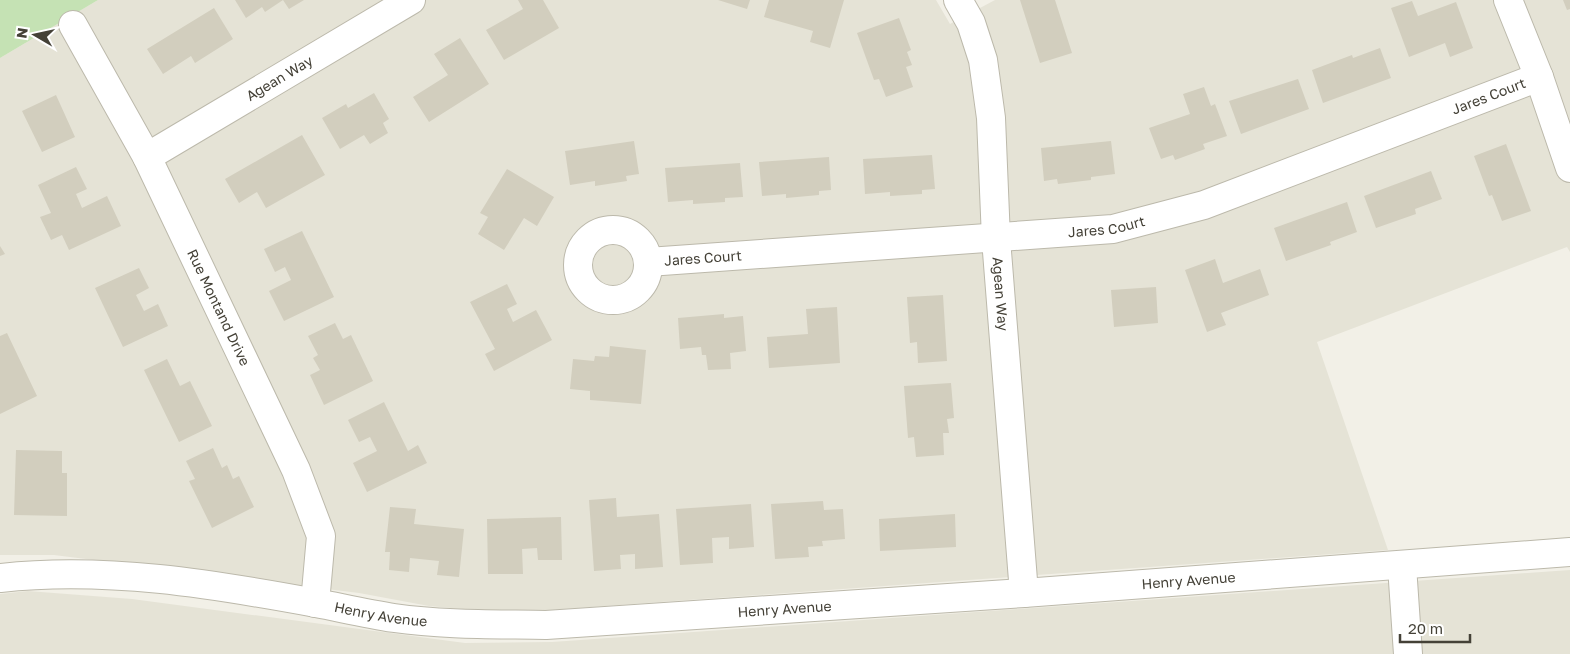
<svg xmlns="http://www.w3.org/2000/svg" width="1570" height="654" font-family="'Golos Text',sans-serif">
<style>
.residential{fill:#e5e3d6}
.green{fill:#c5e2b4}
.building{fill:#d2cebe}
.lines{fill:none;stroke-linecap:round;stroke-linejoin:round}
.minor-casing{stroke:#bcb9ab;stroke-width:30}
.minor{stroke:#fff;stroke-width:28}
.labels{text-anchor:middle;stroke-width:4;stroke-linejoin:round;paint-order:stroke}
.street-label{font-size:14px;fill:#444137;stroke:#fff}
</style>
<rect width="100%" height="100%" fill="#f2f0e7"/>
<path class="residential" d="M98,0h838l14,24 45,-24h575v252l-3,-5 -250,95 71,208 -881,63 -78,-7 -70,-13 -305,-38h-54v-497z
M1570,570v84h-1570v-60l28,-3 104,8 333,44 87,-1z"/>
<path class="green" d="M0,0h98l-98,58z"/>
<path class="building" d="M235,0h69l-15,9 -6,-9 -18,12 -3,-5 -16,11z
M518,0h25l16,28 -55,32 -18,-30 37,-21z
M718,0h32l-3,9z
M769,0h75l-14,48 -20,-6 3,-11 -49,-14z
M1020,0h35l17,53 -32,10z
M1563,0h7v9l-3,1z
M1412,1l6,15 38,-14 17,46 -23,9 -5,-14 -36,14 -18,-49z
M214,8l19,31 -38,24 -4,-7 -28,18 -16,-25z
M899,18l12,32 -4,2 5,13 -6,2 7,20 -27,10 -7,-18 -5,1 -17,-47z
M460,38l29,46 -60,38 -16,-25 35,-22 -14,-21z
M1380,48l11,30 -68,25 -11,-33 40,-15 1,3z
M1298,79l11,30 -68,25 -12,-33z
M1204,87l7,19 4,-2 12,32 -24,8 2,5 -30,11 -2,-5 -12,4 -12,-31 41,-14 -7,-20z
M374,93l15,26 -6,4 5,10 -18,11 -6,-9 -24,14 -18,-31 24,-14 2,4z
M56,95l19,42 -33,15 -20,-41z
M302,135l23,40 -59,33 -9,-16 -18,11 -14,-24z
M634,141l5,33 -13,2 1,5 -32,5v-5l-25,4 -5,-34z
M1111,141l4,33 -24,3v3l-33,4 -1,-5 -13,2 -3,-33z
M1506,144l25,67 -29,10 -10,-26 -3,1 -15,-40z
M932,155l3,34 -13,1v4l-32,2v-4l-25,2 -2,-35z
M829,157l2,33 -12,1v4l-33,3v-4l-24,2 -3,-34z
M740,163l3,34 -18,1v4l-32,2v-4l-25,2 -3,-34z
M76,167l11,22 -11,5 6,14 25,-12 14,30 -52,24 -7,-15 -11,5 -11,-23 11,-4 -13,-28z
M507,169l47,28 -17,29 -13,-8 -20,32 -26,-16 10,-17 -8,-4z
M1431,171l11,28 -27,10 1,5 -40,14 -12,-32z
M1347,202l10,30 -27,10 1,3 -45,16 -12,-33z
M302,231l32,66 -50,24 -15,-30 22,-11 -6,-13 -10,5 -11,-23z
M0,246l5,8 -5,2z
M1215,259l8,24 37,-14 9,26 -48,18 5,12 -19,7 -22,-62z
M139,268l10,20 -13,7 8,16 14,-7 10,22 -45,21 -28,-59z
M507,284l10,20 -10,5 6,13 23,-12 16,30 -58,31 -9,-17 10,-5 -25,-47z
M1156,287l2,36 -44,4 -3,-37z
M943,295l4,66 -29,2 -1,-21 -7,1 -3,-46z
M837,307l3,56 -71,5 -2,-31 41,-3 -2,-25z
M724,314v4l19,-2 3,35 -16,2 1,16 -23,1 -2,-15h-4l-1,-8 -21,2 -2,-31z
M335,323l8,16 8,-4 22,46 -49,24 -14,-30 10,-5 -7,-12 5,-3 -10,-19z
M7,333l30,63 -37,18v-78z
M610,346l36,4 -5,54 -51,-4v-9l-20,-2 3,-30 21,2 1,-5 14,1z
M167,359l13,27 10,-5 22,45 -33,16 -35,-72z
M951,383l3,35 -7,1 2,14h-6l1,22 -28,2 -2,-20 -6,1 -4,-52z
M384,402l24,49 10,-6 9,18 -60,29 -14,-29 24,-12 -7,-14 -11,5 -11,-22z
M213,448l9,20 5,-3 6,14 6,-3 15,31 -42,21 -23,-47 6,-2 -9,-18z
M16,450l46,1v22h5v43l-53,-1z
M616,498l1,19 42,-3 4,53 -28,2v-15l-15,1 1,14 -27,2 -5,-71z
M823,501l1,9 19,-1 2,30 -23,2 1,5 -15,1 1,10 -34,2 -4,-55z
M751,504l3,43 -25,2v-12l-17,1 1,25 -33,2 -4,-56z
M390,507l26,2 -2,15 50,5 -5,48 -22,-2 2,-14 -29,-3 -1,14 -20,-2 1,-18h-5z
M955,514l1,33 -76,4 -1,-32z
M561,517l1,43h-24l-1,-12 -15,1 1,25h-35l-1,-55z"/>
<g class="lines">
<defs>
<g id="minor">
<path id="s1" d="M958,0l13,23 12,37 8,58 5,121 28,354"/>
<path d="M1508,0l31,77 31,91"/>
<path id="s2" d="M73,25l74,132 149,313 25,66 -6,67"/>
<path id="s3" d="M147,157l264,-157"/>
<circle cx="613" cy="265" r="35"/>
<path id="s4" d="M648,262l465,-33 91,-24 335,-128"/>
<path d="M1402,566l6,88"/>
<path id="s5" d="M0,578c105,-12 213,6 316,25 26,5 52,11 78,15 50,7 102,6 152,7l478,-32 546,-41"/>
</g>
</defs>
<use href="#minor" class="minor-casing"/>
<use href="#minor" class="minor"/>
</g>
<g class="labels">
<g class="street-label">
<text dy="5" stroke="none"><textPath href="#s3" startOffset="154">Agean Way</textPath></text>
<text dy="5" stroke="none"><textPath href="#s4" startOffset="865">Jares Court</textPath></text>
<text dy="5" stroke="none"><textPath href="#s4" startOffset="460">Jares Court</textPath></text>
<text dy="5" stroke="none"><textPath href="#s4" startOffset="55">Jares Court</textPath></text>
<text dy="5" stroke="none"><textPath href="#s1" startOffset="300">Agean Way</textPath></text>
<text dy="5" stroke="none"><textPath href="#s2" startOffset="318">Rue Montand Drive</textPath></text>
<text dy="5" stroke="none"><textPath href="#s5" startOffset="1194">Henry Avenue</textPath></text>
<text dy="5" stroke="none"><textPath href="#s5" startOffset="789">Henry Avenue</textPath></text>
<text dy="5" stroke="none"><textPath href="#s5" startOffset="384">Henry Avenue</textPath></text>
</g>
</g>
<g transform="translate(35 35) rotate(279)" stroke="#ffffff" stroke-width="4" paint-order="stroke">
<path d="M0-4L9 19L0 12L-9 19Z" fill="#444137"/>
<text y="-8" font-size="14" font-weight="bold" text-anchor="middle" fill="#444137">N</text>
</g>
<path d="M1400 634v8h70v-8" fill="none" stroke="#444137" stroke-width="2.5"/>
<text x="1408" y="634" font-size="15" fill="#444137" stroke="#ffffff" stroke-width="4" paint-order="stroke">20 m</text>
</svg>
